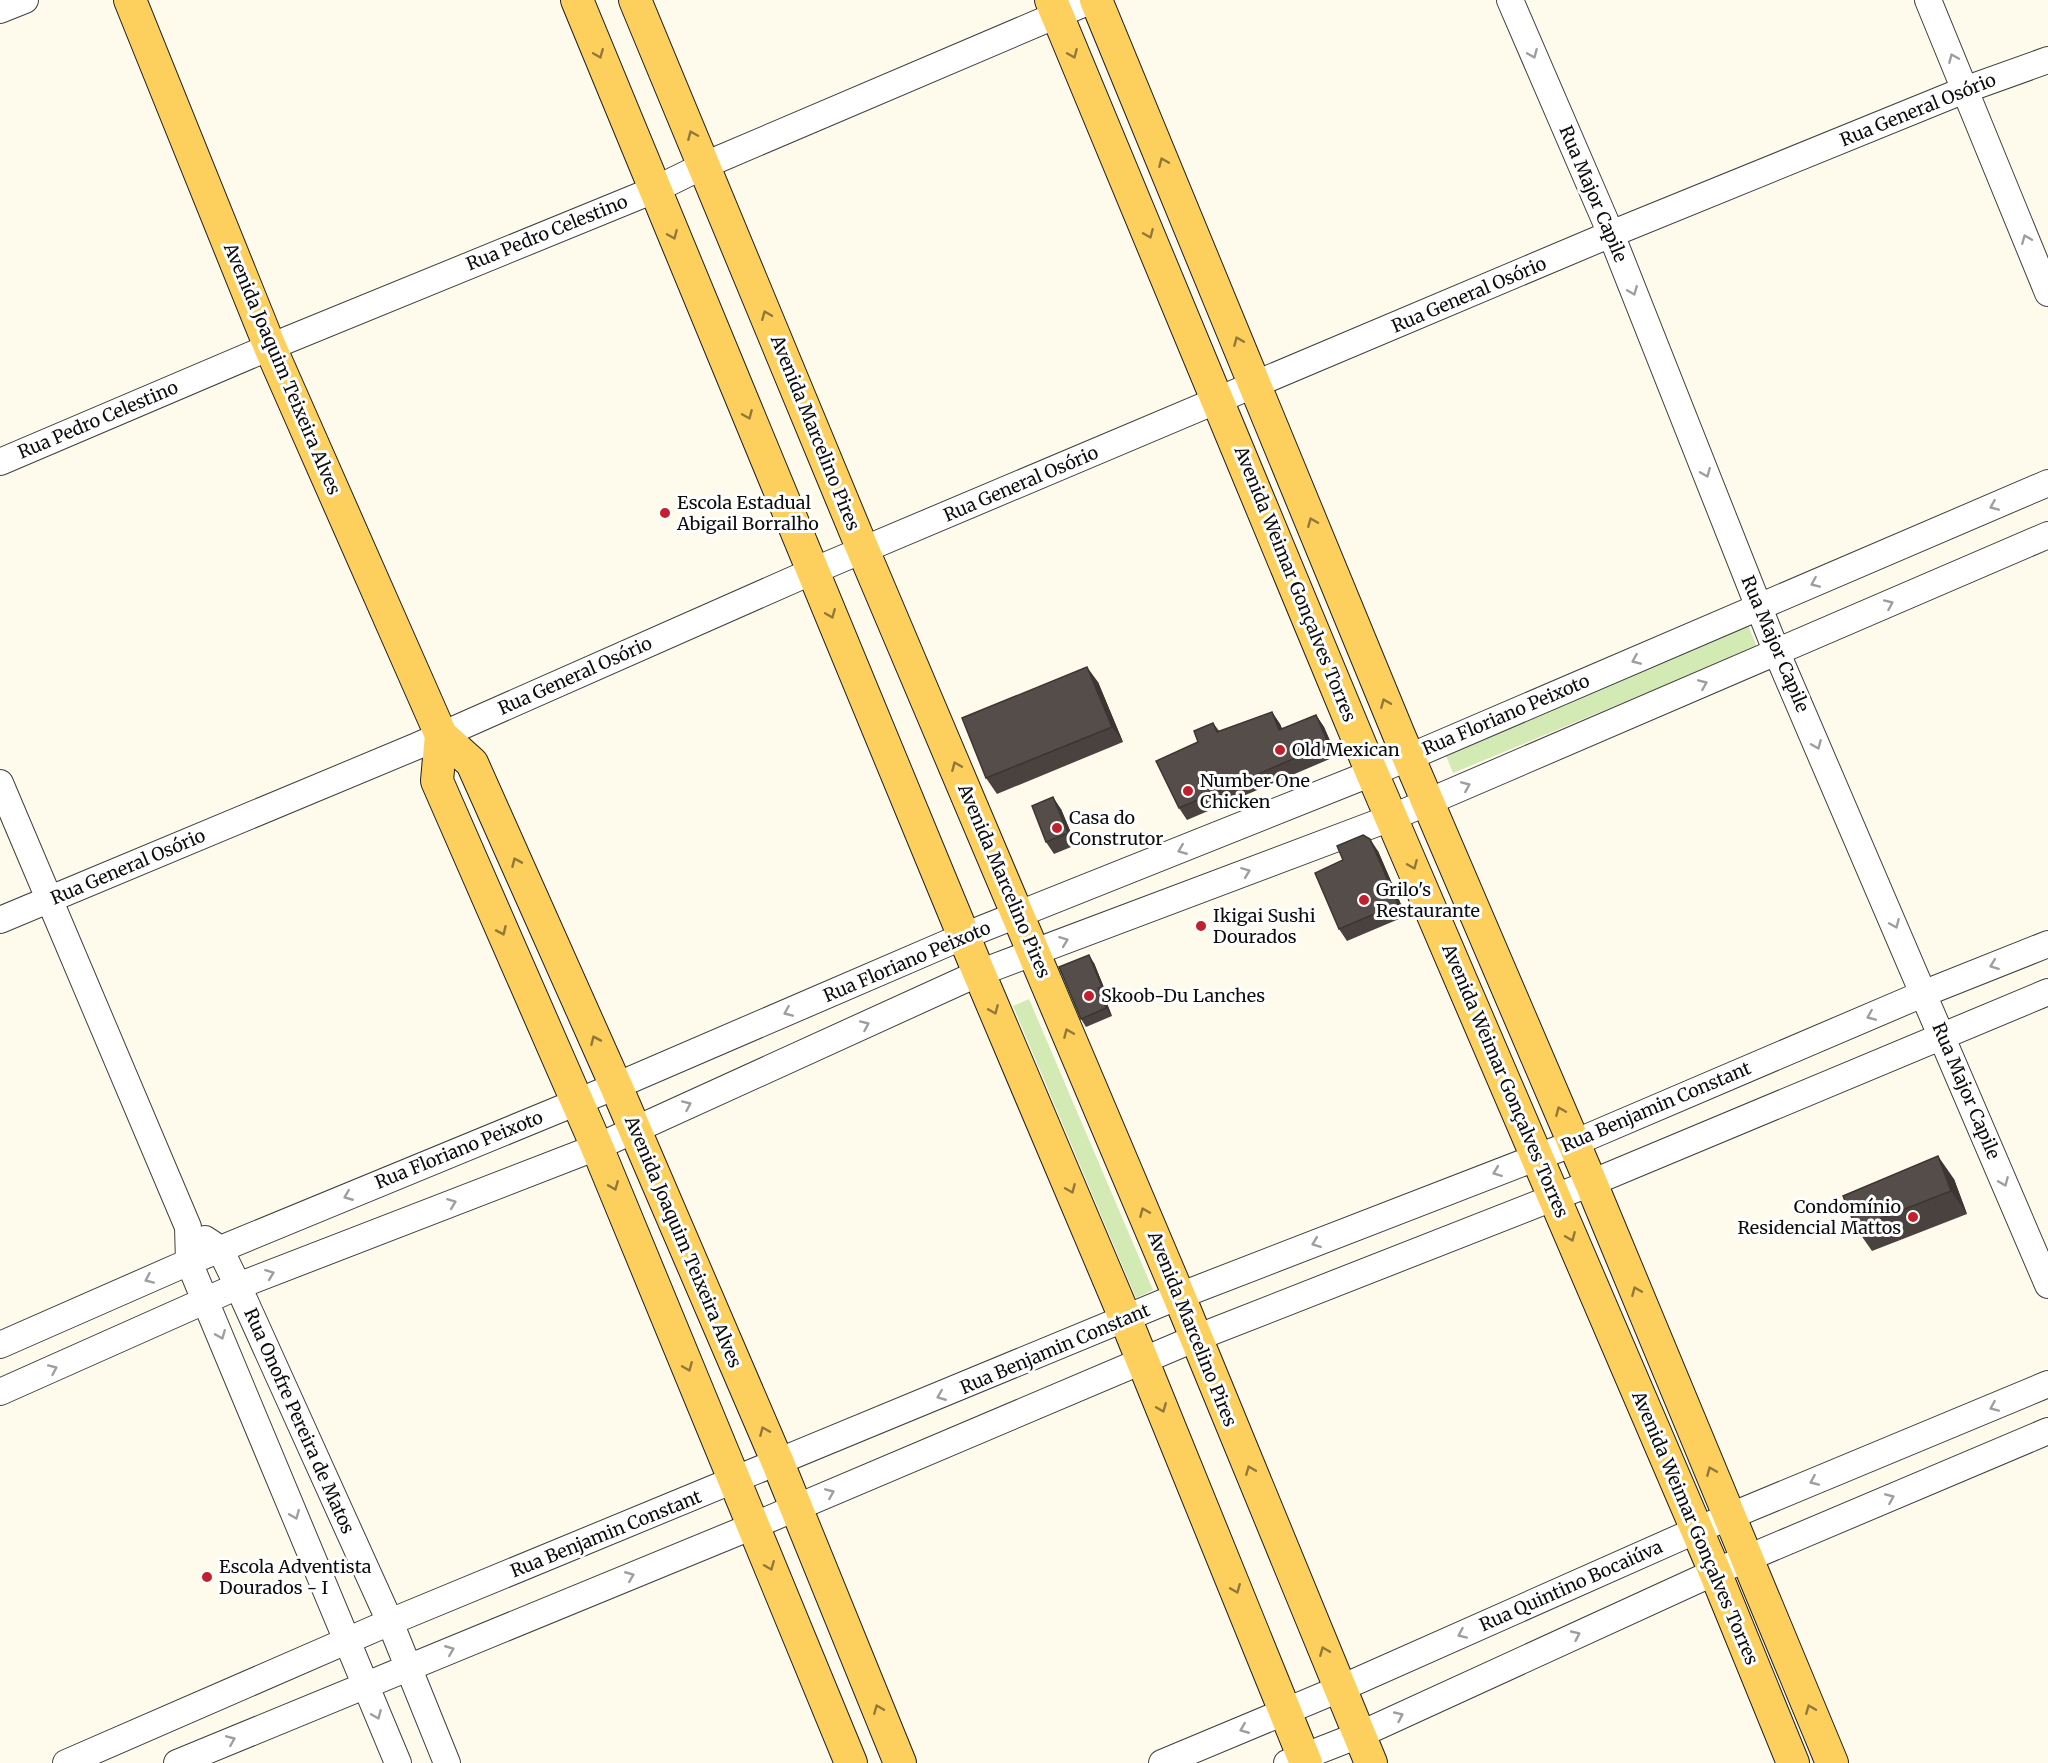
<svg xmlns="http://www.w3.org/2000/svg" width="2048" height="1763" font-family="Merriweather,serif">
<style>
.green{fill:#d3eab5}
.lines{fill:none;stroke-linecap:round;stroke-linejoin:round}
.minor-casing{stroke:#404040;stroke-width:28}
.major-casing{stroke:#1e1e1e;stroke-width:34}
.minor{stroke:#fff;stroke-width:26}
.major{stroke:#fdd05e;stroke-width:32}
.wall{fill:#49423f}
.shaded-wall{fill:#3c3633}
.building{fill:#554d49;stroke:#3c3633;stroke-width:1.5}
.oneway{stroke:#91783a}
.oneway2{stroke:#9e9e9e}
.poi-dot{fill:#c1212e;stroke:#fff;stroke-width:2}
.labels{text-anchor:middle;stroke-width:6;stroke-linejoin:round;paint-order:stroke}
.street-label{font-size:18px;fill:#0d0d0d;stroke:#fff}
.poi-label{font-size:18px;fill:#0d0d0d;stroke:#fff;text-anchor:start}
</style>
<rect width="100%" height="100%" fill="#fffbec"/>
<path class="green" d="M1748,625l9,22 -304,126 -9,-22z
M1029,999l124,291 -17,8 -123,-292z"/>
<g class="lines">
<defs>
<path id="minor" d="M1510,0l101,234 166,419 271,632
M1928,0l120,293
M0,10l25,-10
M0,462l270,-115 384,-157 51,-25 387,-165
M0,783l188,444 1,35 209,501
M0,920l417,-174 396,-175 798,-337 356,-145 81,-29
M205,1239l15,10 18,37 152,336 57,141
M0,1345l189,-83 427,-176 348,-150 408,-163 676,-290
M0,1392l238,-106 359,-139 382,-174 414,-156 655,-282
M66,1763l324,-141 789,-326 395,-153 351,-150 123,-49
M177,1763l576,-237 443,-188 395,-155 457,-191
M1162,1763l177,-74 358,-159 351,-146
M1287,1763l72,-28 356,-163 333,-141"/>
<path id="major" d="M130,0l140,347 171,388 31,28 144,323 162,377 122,300
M577,0l402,973 147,347 180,443
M635,0l228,550 316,746 192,467
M1051,0l321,773 343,799 78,191
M1096,0l303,735 192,448 241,580
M441,735l-4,46 160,366 254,616"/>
</defs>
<use href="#minor" class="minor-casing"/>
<use href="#major" class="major-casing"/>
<use href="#minor" class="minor"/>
<use href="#major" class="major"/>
</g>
<path class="wall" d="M1098,682l25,60 -126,52 -11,-16z
M1272,712l8,12 2,5 34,-14 8,12 10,23 -2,8 -145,62 -8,-12 19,-66 15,-19 7,9z
M1061,809l15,36 -22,9 -8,-12z
M1378,851l28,65 -59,25 -8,-12z
M1094,963l13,32 -3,1 8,20 -26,11 -5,-8z
M1954,1179l13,35 -95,37 -16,-23z"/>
<path class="shaded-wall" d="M1087,667l11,15 25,60 -11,-15z
M1272,712l8,12 8,18 -9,-12z
M1316,715l8,12 10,23 -2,8 -9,-12z
M1053,797l8,12 15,36 -8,-12z
M1370,839l8,12 28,65 -8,-12z
M1089,955l5,8 13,32 -5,-8z
M1098,988l6,8 8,20 -6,-8z
M1938,1156l16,23 13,35 -16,-23z"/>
<path class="building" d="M1087,667l25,60 -126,51 -24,-60z
M1272,712l7,18 37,-15 10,23 -3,8 -144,62 -23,-47 42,-19 -4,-11 19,-8 4,9z
M1053,797l15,36 -22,9 -14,-36z
M1363,835l7,4 28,65 -59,25 -24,-56 28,-13 -6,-14z
M1089,955l13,32 -4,1 8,20 -25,11 -22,-52z
M1938,1156l13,35 -95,37 -13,-32z"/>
<defs><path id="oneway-chevron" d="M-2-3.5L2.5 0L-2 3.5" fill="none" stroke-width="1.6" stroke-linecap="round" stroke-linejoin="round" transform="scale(1.5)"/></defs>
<g class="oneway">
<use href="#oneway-chevron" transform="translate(599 54) rotate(68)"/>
<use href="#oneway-chevron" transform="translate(1073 54) rotate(67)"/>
<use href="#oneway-chevron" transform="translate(692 135) rotate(-113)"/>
<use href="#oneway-chevron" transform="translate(1163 162) rotate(-113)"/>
<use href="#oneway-chevron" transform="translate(1149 234) rotate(67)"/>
<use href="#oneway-chevron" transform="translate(673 235) rotate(67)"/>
<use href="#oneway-chevron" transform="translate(766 315) rotate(-112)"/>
<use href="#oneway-chevron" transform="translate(1238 341) rotate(-113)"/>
<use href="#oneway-chevron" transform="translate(748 415) rotate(67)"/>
<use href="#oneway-chevron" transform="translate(1312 522) rotate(-112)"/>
<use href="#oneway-chevron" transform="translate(831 614) rotate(68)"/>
<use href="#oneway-chevron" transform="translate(1385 703) rotate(-112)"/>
<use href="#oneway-chevron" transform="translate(956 766) rotate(-113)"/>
<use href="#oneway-chevron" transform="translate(516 862) rotate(-114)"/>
<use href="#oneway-chevron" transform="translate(1413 865) rotate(67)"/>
<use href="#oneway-chevron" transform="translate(502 931) rotate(66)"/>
<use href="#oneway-chevron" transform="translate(994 1010) rotate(67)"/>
<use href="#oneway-chevron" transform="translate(1068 1033) rotate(-113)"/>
<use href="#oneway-chevron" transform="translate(595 1040) rotate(-114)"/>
<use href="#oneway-chevron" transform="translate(1560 1111) rotate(-113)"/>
<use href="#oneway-chevron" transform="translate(614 1186) rotate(68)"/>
<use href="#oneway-chevron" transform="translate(1071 1189) rotate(67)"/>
<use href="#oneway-chevron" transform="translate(1144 1212) rotate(-113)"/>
<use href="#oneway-chevron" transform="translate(1571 1237) rotate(67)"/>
<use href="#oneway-chevron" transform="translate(1636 1291) rotate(-113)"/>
<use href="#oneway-chevron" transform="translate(688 1367) rotate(68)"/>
<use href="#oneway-chevron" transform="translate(1162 1408) rotate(68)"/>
<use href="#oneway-chevron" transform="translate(764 1431) rotate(-113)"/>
<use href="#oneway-chevron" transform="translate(1250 1470) rotate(-112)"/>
<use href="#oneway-chevron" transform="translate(1711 1471) rotate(-113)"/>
<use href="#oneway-chevron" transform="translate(770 1566) rotate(68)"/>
<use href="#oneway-chevron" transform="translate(1236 1589) rotate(68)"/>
<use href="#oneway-chevron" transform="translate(1324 1651) rotate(-112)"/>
<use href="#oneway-chevron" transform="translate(878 1709) rotate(-112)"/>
<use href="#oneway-chevron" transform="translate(1810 1709) rotate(-112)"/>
</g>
<g class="oneway2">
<use href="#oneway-chevron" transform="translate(1533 54) rotate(67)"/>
<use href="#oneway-chevron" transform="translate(1953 58) rotate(-113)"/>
<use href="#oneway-chevron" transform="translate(2026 239) rotate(-112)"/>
<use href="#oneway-chevron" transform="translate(1633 291) rotate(68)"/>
<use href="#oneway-chevron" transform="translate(1706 473) rotate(68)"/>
<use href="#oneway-chevron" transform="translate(1994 506) rotate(157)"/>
<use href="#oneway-chevron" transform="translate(1815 583) rotate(157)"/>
<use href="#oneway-chevron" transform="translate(1889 604) rotate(-24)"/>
<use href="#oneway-chevron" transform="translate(1636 660) rotate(157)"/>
<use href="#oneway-chevron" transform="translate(1703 684) rotate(-23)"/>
<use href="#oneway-chevron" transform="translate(1817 745) rotate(67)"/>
<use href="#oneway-chevron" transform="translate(1466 786) rotate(-23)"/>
<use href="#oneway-chevron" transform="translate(1182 850) rotate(158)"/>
<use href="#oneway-chevron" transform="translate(1246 872) rotate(-21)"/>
<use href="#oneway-chevron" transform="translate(1895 924) rotate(67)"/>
<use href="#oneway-chevron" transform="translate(1064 941) rotate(-21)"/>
<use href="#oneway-chevron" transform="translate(1994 965) rotate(159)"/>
<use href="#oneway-chevron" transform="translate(788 1012) rotate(157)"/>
<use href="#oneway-chevron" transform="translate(1871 1016) rotate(157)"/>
<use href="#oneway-chevron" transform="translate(865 1025) rotate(-24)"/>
<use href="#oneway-chevron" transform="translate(687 1105) rotate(-24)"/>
<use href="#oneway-chevron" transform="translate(1497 1172) rotate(159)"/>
<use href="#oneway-chevron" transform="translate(2004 1182) rotate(67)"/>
<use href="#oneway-chevron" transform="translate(348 1196) rotate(158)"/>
<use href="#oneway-chevron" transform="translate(452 1203) rotate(-21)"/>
<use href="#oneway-chevron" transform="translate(1316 1243) rotate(159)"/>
<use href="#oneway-chevron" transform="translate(270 1274) rotate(-21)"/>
<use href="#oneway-chevron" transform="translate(149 1279) rotate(156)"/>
<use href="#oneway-chevron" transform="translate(221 1335) rotate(68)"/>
<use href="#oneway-chevron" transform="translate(53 1369) rotate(-24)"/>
<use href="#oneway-chevron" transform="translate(941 1396) rotate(158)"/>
<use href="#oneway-chevron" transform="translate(1994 1407) rotate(157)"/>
<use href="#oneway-chevron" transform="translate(1814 1481) rotate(157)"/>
<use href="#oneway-chevron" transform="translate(830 1493) rotate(-23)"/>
<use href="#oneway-chevron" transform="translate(1890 1498) rotate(-23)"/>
<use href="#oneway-chevron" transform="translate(295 1515) rotate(68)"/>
<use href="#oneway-chevron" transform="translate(630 1576) rotate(-22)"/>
<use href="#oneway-chevron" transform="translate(1462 1634) rotate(156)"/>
<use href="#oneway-chevron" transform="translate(1576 1635) rotate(-25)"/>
<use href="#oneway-chevron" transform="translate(450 1650) rotate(-22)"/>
<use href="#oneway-chevron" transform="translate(377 1715) rotate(67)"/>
<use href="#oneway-chevron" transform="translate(1399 1716) rotate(-25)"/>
<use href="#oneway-chevron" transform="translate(1244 1729) rotate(158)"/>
<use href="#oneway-chevron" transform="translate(231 1740) rotate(-23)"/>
</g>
<g class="poi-dot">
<circle cx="665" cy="513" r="6"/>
<circle cx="1280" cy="750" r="6"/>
<circle cx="1188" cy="791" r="6"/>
<circle cx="1057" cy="828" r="6"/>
<circle cx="1364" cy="900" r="6"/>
<circle cx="1201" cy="926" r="6"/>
<circle cx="1089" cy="996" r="6"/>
<circle cx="1913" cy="1217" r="6"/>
<circle cx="207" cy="1577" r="6"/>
</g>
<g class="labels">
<g class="street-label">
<text transform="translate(1918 110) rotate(-22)" y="6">Rua General Osório</text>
<text transform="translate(1593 194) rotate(67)" y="6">Rua Major Capile</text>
<text transform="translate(547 233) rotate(-22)" y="6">Rua Pedro Celestino</text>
<text transform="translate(1469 295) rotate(-23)" y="6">Rua General Osório</text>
<text transform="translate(282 369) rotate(67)" y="6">Avenida Joaquim Teixeira Alves</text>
<text transform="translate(98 420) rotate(-23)" y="6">Rua Pedro Celestino</text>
<text transform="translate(815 433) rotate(68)" y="6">Avenida Marcelino Pires</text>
<text transform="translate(1021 484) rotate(-23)" y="6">Rua General Osório</text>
<text transform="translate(1295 584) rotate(68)" y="6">Avenida Weimar Gonçalves Torres</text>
<text transform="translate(1775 644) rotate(67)" y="6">Rua Major Capile</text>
<text transform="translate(575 676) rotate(-24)" y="6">Rua General Osório</text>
<text transform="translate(1506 715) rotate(-23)" y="6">Rua Floriano Peixoto</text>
<text transform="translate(128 867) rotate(-23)" y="6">Rua General Osório</text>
<text transform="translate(1004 881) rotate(67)" y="6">Avenida Marcelino Pires</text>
<text transform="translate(907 962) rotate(-23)" y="6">Rua Floriano Peixoto</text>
<text transform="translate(1505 1081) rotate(67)" y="6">Avenida Weimar Gonçalves Torres</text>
<text transform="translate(1966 1091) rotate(67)" y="6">Rua Major Capile</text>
<text transform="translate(1656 1107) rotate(-23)" y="6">Rua Benjamin Constant</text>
<text transform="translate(459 1150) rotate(-22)" y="6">Rua Floriano Peixoto</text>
<text transform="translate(683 1242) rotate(67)" y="6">Avenida Joaquim Teixeira Alves</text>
<text transform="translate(1192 1329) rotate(68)" y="6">Avenida Marcelino Pires</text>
<text transform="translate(1055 1349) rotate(-23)" y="6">Rua Benjamin Constant</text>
<text transform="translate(299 1421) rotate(66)" y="6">Rua Onofre Pereira de Matos</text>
<text transform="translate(1695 1528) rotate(67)" y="6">Avenida Weimar Gonçalves Torres</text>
<text transform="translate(606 1534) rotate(-22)" y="6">Rua Benjamin Constant</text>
<text transform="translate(1571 1586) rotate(-24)" y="6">Rua Quintino Bocaiúva</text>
</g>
<g class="poi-label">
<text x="677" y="509">Escola Estadual<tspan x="677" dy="21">Abigail Borralho</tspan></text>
<text x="1292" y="756">Old Mexican</text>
<text x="1200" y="787">Number One<tspan x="1200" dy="21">Chicken</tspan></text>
<text x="1069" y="824">Casa do<tspan x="1069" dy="21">Construtor</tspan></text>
<text x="1376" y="896">Grilo's<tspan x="1376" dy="21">Restaurante</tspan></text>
<text x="1213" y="922">Ikigai Sushi<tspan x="1213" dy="21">Dourados</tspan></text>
<text x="1101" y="1002">Skoob-Du Lanches</text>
<text x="1901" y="1213" text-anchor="end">Condomínio<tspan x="1901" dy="21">Residencial Mattos</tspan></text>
<text x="219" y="1573">Escola Adventista<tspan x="219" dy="21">Dourados - I</tspan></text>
</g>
</g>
</svg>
